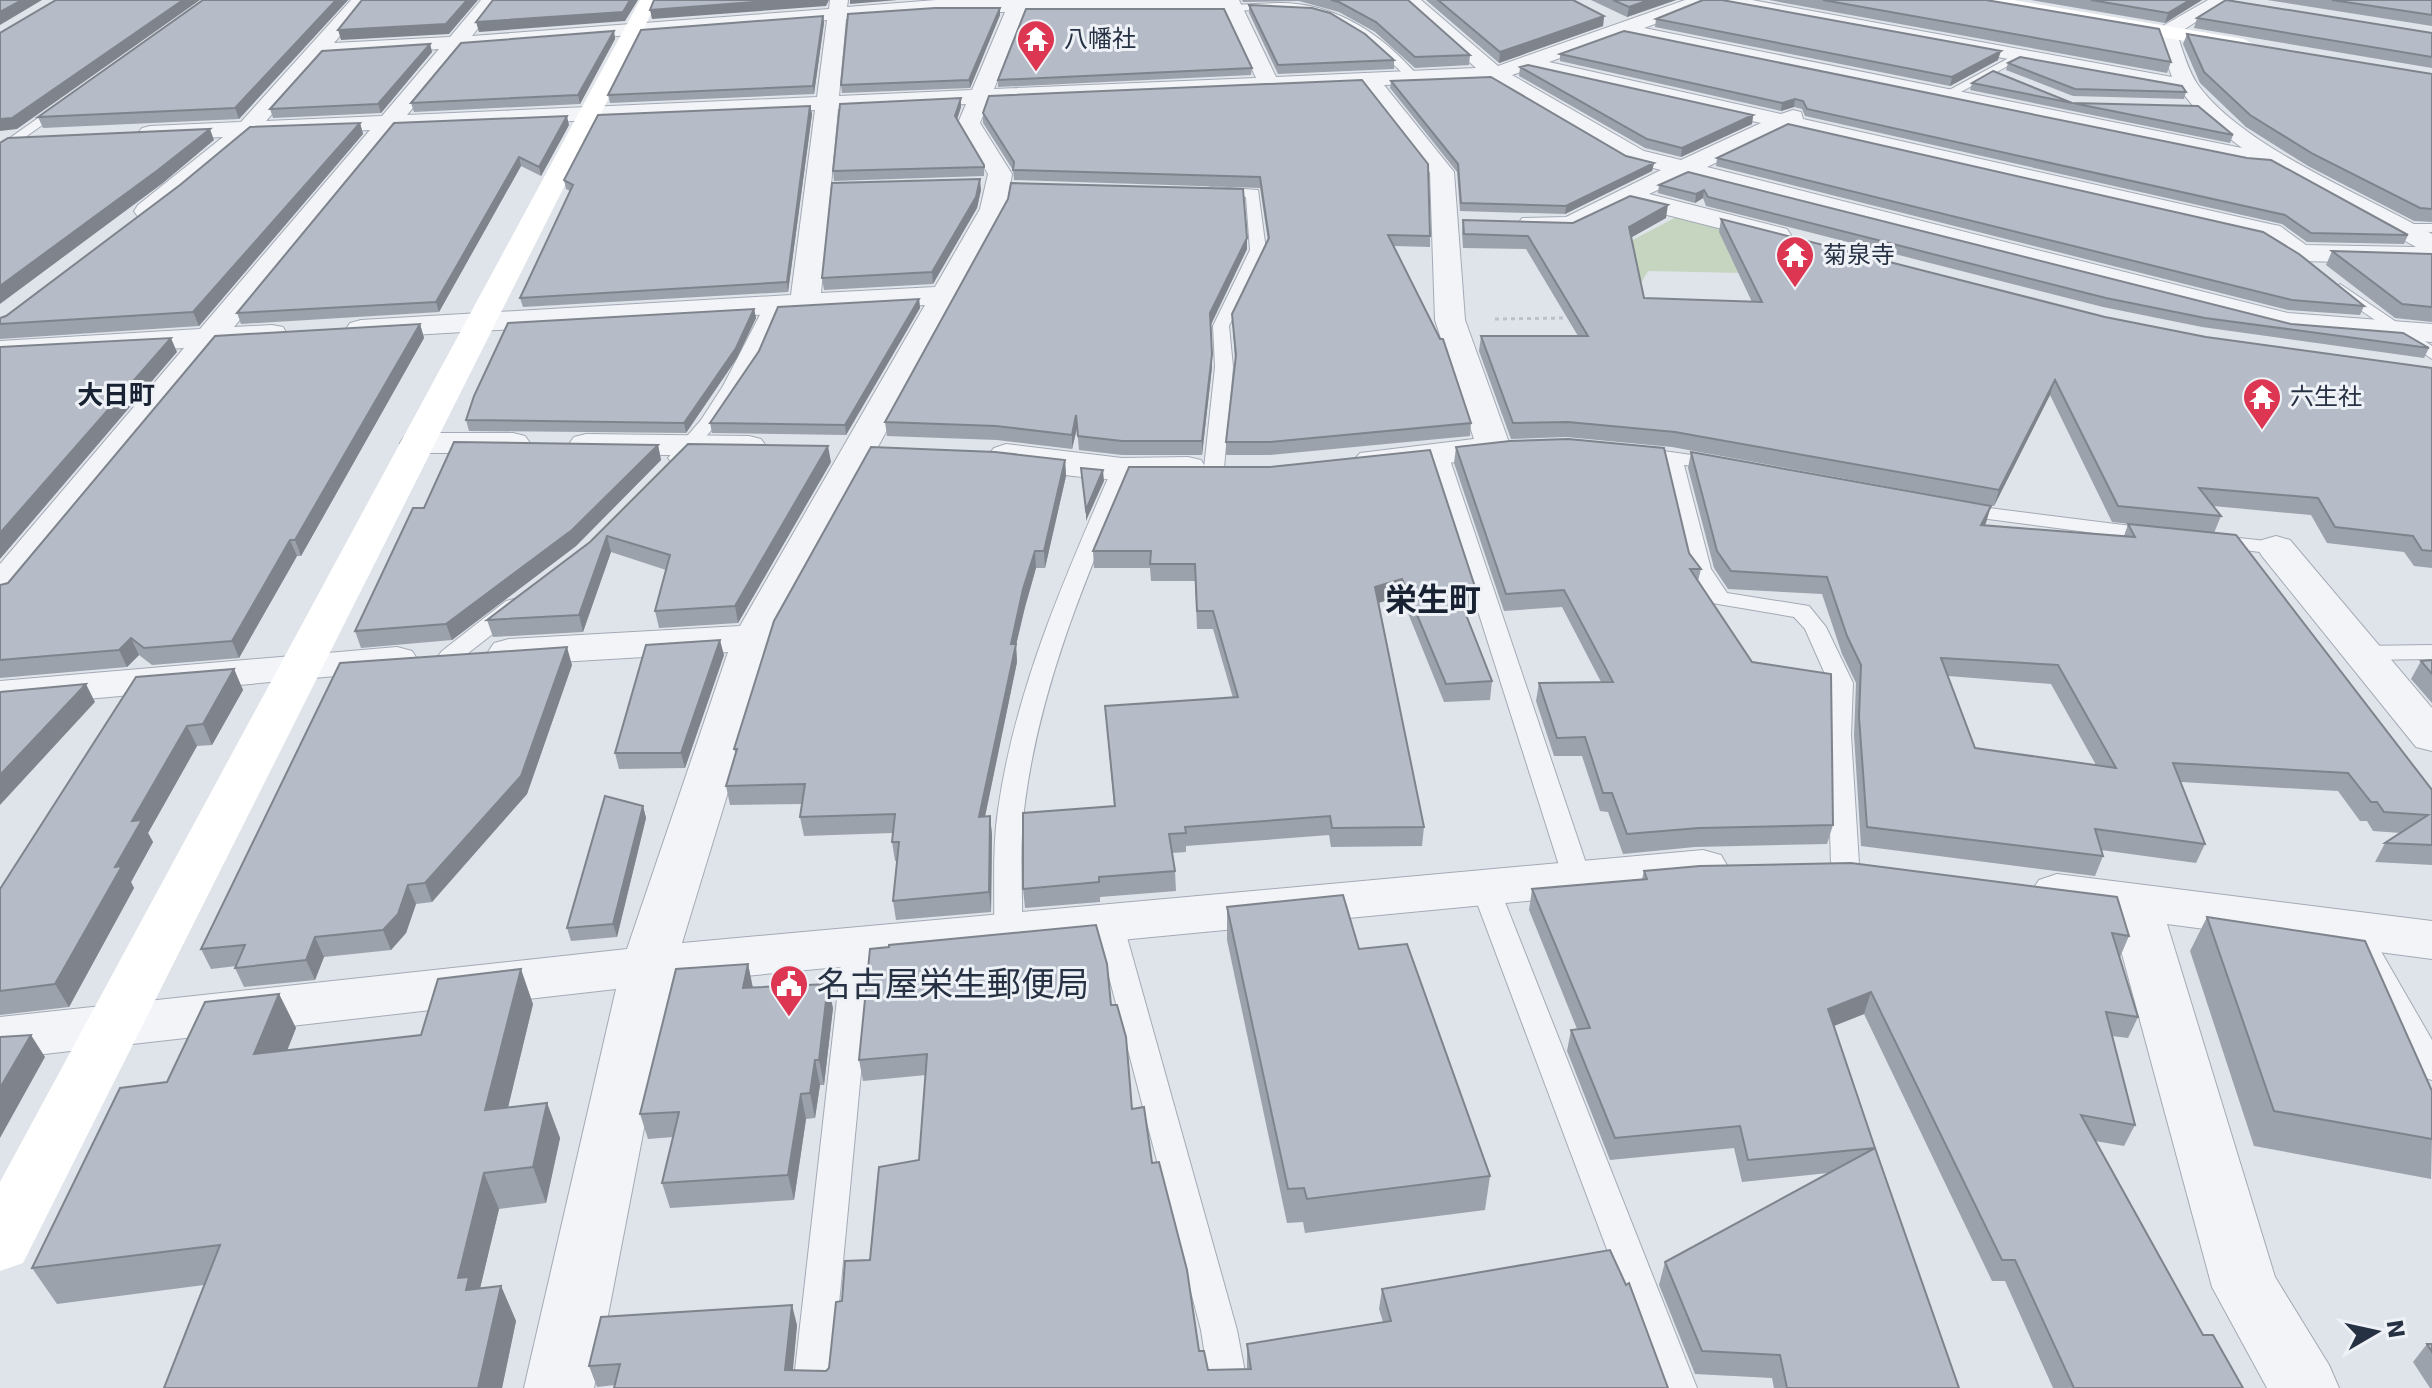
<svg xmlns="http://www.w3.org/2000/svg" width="2432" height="1388" font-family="'DejaVu Sans','Noto Sans JP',sans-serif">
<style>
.green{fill:#c5d5bf}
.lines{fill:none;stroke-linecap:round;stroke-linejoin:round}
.lane-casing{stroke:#a4aab5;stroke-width:2}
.street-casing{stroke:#a4aab5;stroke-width:2}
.path{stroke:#bdc1c9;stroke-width:3;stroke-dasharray:4 4;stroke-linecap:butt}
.lane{fill:#f2f4f8;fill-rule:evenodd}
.street{fill:#f2f4f8;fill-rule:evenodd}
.secondary{fill:#fff;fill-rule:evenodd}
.wall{fill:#9ca2ac;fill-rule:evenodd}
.shaded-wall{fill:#7f848c}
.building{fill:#b5bcc8;stroke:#7f848c;stroke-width:2;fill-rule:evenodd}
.labels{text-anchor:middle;stroke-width:6;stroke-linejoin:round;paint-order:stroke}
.far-poi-label{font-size:24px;fill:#263143;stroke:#eef2f7;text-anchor:start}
.far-quarter-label{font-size:26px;font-weight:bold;fill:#182233;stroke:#eef2f7}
.quarter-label{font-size:32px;font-weight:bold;fill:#182233;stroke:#eef2f7}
.near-poi-label{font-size:34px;fill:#263143;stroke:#eef2f7;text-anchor:start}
</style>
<rect width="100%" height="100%" fill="#dfe3ea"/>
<path class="green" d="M1682,214l162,61 -196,-4 -7,12 -71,-2 38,-28z"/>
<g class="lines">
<defs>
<path id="lane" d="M1277,3c58,-1 105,31 142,74l-10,2c-68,-65 -82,-73 -176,-68l-5,-3 5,-3z
M2020,52l6,3 -2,2 -74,41 -10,-3z
M62,101l10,3 -72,51v-10z
M1212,187l46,3 8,60 -37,76 4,41 -9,101 -10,6 -10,-6 11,-101 -2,-41 37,-76 -4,-53 -39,-3v-6z
M2406,224h26v8l-31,-1 -2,-3z
M2340,284l92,62v13l-98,-67 -2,-3z
M773,300l8,5 -40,81 -27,41 -29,35h-14l-3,-4 33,-38 22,-34 42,-81z
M1634,447l94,13 3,4 -3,4 -44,-3 27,104 16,24 82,13 17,21 27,56 -2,52 8,129 -4,7 -10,2 -10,-2 -4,-7 -4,-129 2,-52 -24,-54 -11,-12 -82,-14 -23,-34 -25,-106 -37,-6 -3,-4z
M1438,448l10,6 143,424 -4,7 -10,2 -10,-2 -4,-7 -135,-424z
M1122,463l10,6c-47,110 -94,222 -108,341 -5,41 -1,82 -2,122l-4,7 -10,3 -10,-3 -4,-7c1,-41 -2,-82 4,-122 17,-120 66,-231 114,-341z
M1957,504l198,25 10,6 -10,6 -205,-27 -3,-4 3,-4z
M2211,535l65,7 11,6 -11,6 -72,-9 -3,-4 3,-4z
M514,599l11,7 -3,5 -64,50h-16l-4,-5 4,-5 64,-50z
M2432,645v14l-70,1 -8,-2 -4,-5 4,-5 8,-2z
M1485,877l10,3 4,7 198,501h-38l-188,-501 4,-7z
M1109,913l10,3 4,7 114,407 11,58h-38l-9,-58 -106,-407 4,-7z
M2361,931l10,3 61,106v40l-11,-3 -74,-136 4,-7z
M858,936l10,3 5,7 -42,442h-38l50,-442 5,-7z"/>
<path id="street" d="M351,0h19l-36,43 116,-6 31,-37h19l-28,36 357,-27 1,-9h18l-1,7 89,-7h303l37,77 200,-9 -75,-68h20l77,66 187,-66h27l-3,4 -65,24 598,120 -40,-31 -21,-26 -459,-85 -9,-6h39l420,77 -16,-45 3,-4 49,-28h22l-53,34c6,17 11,37 21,51 46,63 165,109 234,149v30l-132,-3 -10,-2 -29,-21 -475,-109 -79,38 581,146 144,11v18l-144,-11 -602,-154 -37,17 138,35 4,6 -4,6 -10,2 -149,-38c-38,20 -62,36 -106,25l-4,-6 4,-6 44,-1 95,-47 -35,-9 -135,-80 -107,4 70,87 11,148 46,128 -5,7 -12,3 -122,13 -12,-4 -6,-7 6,-7 114,-14 -39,-119 -5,-147 -67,-87 -375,17 -8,20 32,51 -6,35 -231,429 -93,305 1021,-93 18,5 7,12 -7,12 -18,5 -1031,99 -78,405h-70l92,-399 -616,70v-42l627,-68 101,-297 -219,13 -15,-4 -6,-9 6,-9 15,-4 231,-13 185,-321 -564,33 -11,-3 -4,-6 4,-6 11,-3 430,-25 24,-185 -419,19 -162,198 38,-2 11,2 4,7 -4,7 -64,5 -205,252 -14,3v-37l184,-216 -184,11v-18l200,-12 170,-199 -117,5 -97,82h-18l-4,-6 4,-6 85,-68 -73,3 -8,-2 -4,-5 4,-5 8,-2 91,-4zM936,12h69l-33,78 -133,6 7,-77zM1024,12h202l30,66 -262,11zM827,20l-10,77 -410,18 55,-67zM1623,35l622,128 24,2 147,82 -110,-2 -26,-19 -10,-2 -467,-105 -2,-7 -8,-2 -12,4 -232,-52zM439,49l-57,67 -116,5 57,-65zM1527,70l234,53 -80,37 -37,-9 -132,-76zM966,104l-8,19 30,51 -8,35 -45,78 -114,6 17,-184z
M417,433h96l12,3 5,7 -5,7 -12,3h-96l-12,-3 -5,-7 5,-7z
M586,434l163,2 12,3 5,7 -5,7 -12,3 -163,-2 -12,-3 -5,-7 5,-7z
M1006,444l116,14 66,-1 13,3 5,8 -5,8c-49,12 -158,-1 -207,-14l-6,-7 6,-7z
M2276,536l14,4 142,168v43l-16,-4 -154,-191 -5,-8 5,-8z
M397,647l15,4 6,9 -6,9 -412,38v-26z
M2057,874l375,47v38l-265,-35 108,353 54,88 10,23h-72l-55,-101 -100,-370 -73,-13 -8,-12 8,-12z"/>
</defs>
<use href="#lane" class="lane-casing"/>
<use href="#street" class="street-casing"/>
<path class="path" d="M1495,319l72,-1"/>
<use href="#lane" class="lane"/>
<use href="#street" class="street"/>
<path class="secondary" d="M640,0h18l-635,1263 -23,8v-89z
M1971,0h42l231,39 10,6 -10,6 -264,-45z"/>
</g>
<path class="wall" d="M203,0h145l-109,119 -196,9 -5,-11z
M1242,0h166l62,55 -1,10 -54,3 -40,-36 -36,-20 -40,-11 -56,1z
M1426,0h147l31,16 -1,10 -104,37z
M1591,0h85l-49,17z
M1769,0h217l185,62 -4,11z
M2031,0h171l-37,23z
M2267,0h165v26z
M1249,5l145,55v9l-116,5 -29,-61z
M1000,15l-30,73 -128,5 -1,-8z
M823,16l1,7 -10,71 -204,9 -2,-8z
M2197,18l235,15v35l-238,-40z
M1656,19l342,41 -48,26 -295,-59z
M614,31l1,8 -35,65 -166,8 -3,-9z
M1624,31l784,204 -4,9 -97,-2 -25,-18 -477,-108 -3,-7 -8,-2 -13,4 -221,-50v-7z
M2187,34l245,40v148l-18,-1 -106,-55 -62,-39 -46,-44 -17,-39z
M430,44l2,8 -51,61 -108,5 -3,-9z
M2008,63l178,29 -2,7 -111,-3 -67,-26z
M1520,67l233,48 -1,9 -71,33 -36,-9 -126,-72z
M1252,68l-1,7 -253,12v-7z
M1362,80l68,156v11l-36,-1 77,177 -1,13 -200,19h-44v-13l9,-81 -3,-47 36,-73 -8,-53 -246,-8 -1,-10 -30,-47v-10z
M1391,81l235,75 28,7 -2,8 -87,43 -105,-3 -3,-39 -67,-84z
M1972,83l100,20 161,32 -3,8 -260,-53z
M810,106l2,8 -24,178 -265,15 -3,-9 50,-107 -4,-2 -2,-9z
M961,107l-4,13 27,45v11l-150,5 -1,-10z
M360,123l3,11 -164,192 -199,13v-21l6,-2z
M569,125l-28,51 -20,-10 -82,146 -198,12 -4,-11z
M1717,158l647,148 -4,9 -72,-5 -572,-144z
M1688,172l603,152 138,24 -5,10 -222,-31 -99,-20 -397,-101 -3,-8 -8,5 -37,-10 1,-8z
M981,190l-4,18 -44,76 -109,6 -2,-12z
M1666,218l-35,19 13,61 108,4 -33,-70 2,-13 384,98 101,20 226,31v200l-18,-2 -10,-14 -77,-9 -16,-28 -98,-9 8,10 -7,17 -102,-11 -62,-127 -56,111 -322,-59 -106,-10 -55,2 -32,-88 2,-15h97l-52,-87 -63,-1 -1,-15 1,-13 110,3z
M1247,249l-36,76 1,42 -10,88h-80l-43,-5 -2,-22 -5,21 -75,-9 -110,-4 -2,-14z
M2332,251l100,3v68l-37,-4 -69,-53z
M919,299l1,9 -74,127 -134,-2 -2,-10z
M754,309l2,9 -19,40 -51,75 -217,-2 -3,-11z
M420,324l4,14 -123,218h-4l-58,102 -87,7 -13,-10 -12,12 -127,11v-93l8,-2z
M658,445l3,15 -85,86 -124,94 -91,8 -6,-17 69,-123z
M1456,447l233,106 12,16 -3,12 135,244 -6,19 -132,3 -72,7 -15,-42 -8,-1 -18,-55h-28l-18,-55 3,-18 62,-1 -39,-75 -58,4 -50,-148z
M1691,452l293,73 140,11 4,-12 304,266v75l-57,-3 10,-19 16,-10 -28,-2 -6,-10h-7l-22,-30 -157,-9 24,62 -9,19 -95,-13 2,6 -8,20 -234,-30 -7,-111 2,-52 -14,-29 -20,-60 -94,-5 -14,-21 -26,-100zM1948,676l103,8 45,81 -121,-17z
M1065,460l1,16 -21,92h-9l-11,39 -9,38 1,17 -32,154h5l2,19 -1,77 -95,8 -3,-19 4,-40h-2l-3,-19 1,-9 -89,3 -4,-19 2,-13 -72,1 -4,-19 10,-31 -2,-6z
M831,462l-93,161 -79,5 -4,-17 11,-41 -55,-18 -28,80 -90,5 -6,-17 103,-78z
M1129,467l349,129 -2,17 -10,1 26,67 -2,19 -46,2 -43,-106 -22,7 45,224 -2,19 -91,1 -2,-12 -143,11v6l-14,1 3,18 1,20 -76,6v5l-75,6 -2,-19 91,-83 -9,-100 128,-8 -20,-69h-16l-2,-48h-44l-1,-13h-56l-1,-17z
M724,655l-39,113 -66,1 -4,-16z
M2432,660v43l-21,-24 10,-18z
M572,665l-45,129 -95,108 -16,2 -10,29 -15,17 -67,7 -9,23 -71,7 -9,-19 1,-2 -25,3 -10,-20z
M234,669l9,21 -31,55 -15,1 -49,87 5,9 -22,40 3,6 -65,119 -69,8v-126z
M643,806l3,12 -29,119 -46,4 -4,-13z
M1644,871l485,65 -9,21 18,60 -10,21 -16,-2 23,89 -11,21 -29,-5 108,194 40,53h-190l-48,-107h-13l-128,-267 -30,12 41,122 84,240h-185l-2,-10 -77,-4 -36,-89 6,-23 163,-89 -86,9 -8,-34 -124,12 -43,-109 4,-21 6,-1 -48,-119 3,-21 110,-10z
M1227,907l132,42 131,227 -5,34 -180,23 -2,-11 -16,1 -60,-283z
M2207,917l225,222 -1,40 -177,-33 -64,-195z
M748,964l5,24 80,20 -9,77h-4l-5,33 -9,1 -12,81 -124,8 -8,-25 11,-46 -25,2 -8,-25z
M279,994l17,34 -9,22 134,-15 112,-31 -25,103 39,-4 13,35 -14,65 -47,6 -19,79 21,-2 15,35 -14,67h-338l40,-103 -147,19 -25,-36 135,-186z
M1111,1005l21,104 20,54 47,188 9,19h39v-26l136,-22 -4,-13 3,-20 286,99 -1053,-3 -18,2 -8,-21 208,-41 -4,45 33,1 3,-3 13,-67 28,-41 49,-100 7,-85 -63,6 -4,-21z
M2427,1344h5v44h-2l-17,-26z"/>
<path class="shaded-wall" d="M22,0h20l-42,25v-13z
M183,0h17l-183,129 -17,2v-12z
M336,0h12l-109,119 -4,-11z
M467,0h11l-29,34 -108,6 -3,-10z
M630,0h8l-13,21 -146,11 -3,-10z
M779,0h50l-3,6 -174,13 -2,-9z
M850,0h48l-48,4z
M1649,0h27l-49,17 2,-10z
M2190,0h12l-37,23 3,-10z
M1000,8v7l-30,73 -1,-8z
M823,16l1,7 -10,71 -1,-8z
M1604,16l-1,10 -104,37 1,-11z
M614,31l1,8 -35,65 -2,-9z
M430,44l2,8 -51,61 -3,-9z
M2001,51l-3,9 -48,26 2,-9z
M961,98v9l-6,18v-9z
M1795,99l-1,8 -13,4 1,-8z
M810,106l2,8 -24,178 -1,-10z
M1753,115l-1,9 -71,33 1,-9z
M567,116l2,9 -28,51 -2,-9z
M360,123l3,11 -164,192 -6,-14z
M210,129l4,11 -51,43 -163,121v-18z
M519,157l2,9 -82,146 -3,-10z
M1654,163l-2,8 -87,43 1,-8z
M980,179l1,11 -4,18 -44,76 -1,-12z
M1704,190l-1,8 -8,5 1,-9z
M1668,205l-2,13 -39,22 2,-13z
M1247,238v11l-37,77v-13z
M919,299l1,9 -74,127 -1,-10z
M754,309l2,9 -19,40 -51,75 -2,-10z
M420,324l4,14 -123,218 -6,-16z
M171,338l6,14 -177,207v-26z
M1212,354v13l-10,88v-14z
M2055,380l-5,15 -56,111 5,-16z
M1076,415l1,13 -5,21v-14z
M658,445l3,15 -85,86 -124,94 -6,-16z
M828,446l3,16 -93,161 -3,-17z
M1065,460l1,16 -21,92 -1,-17z
M1103,470l1,11 -18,40v-11z
M1991,506l-5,17 -10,19 5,-17z
M607,536l4,16 -28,80 -4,-17z
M290,540l7,16 -58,102 -7,-17z
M1035,551l1,17 -11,39 -9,38 1,17 -36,174 -2,-19 32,-173 12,-55z
M1402,579l-1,17 -27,8 1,-17z
M131,638l8,17 -12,12 -8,-17z
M720,640l4,15 -39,113 -4,-15z
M567,647l5,18 -45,129 -95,108 -7,-19z
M234,669l9,21 -31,55 -9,-21z
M86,684l9,18 -95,103v-30z
M187,726l10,20 -49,87 5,9 -22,40 3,6 -65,119 -14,-23 60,-117 17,-46z
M643,806l3,12 -29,119 -4,-13z
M990,816l2,19 -1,77 -2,-20z
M408,885l8,19 -10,29 -15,17 -8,-20z
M315,937l9,20 -9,23 -9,-20z
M748,964l5,25 -10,-1z
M521,969l12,35 -34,141 -14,-35z
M828,984l5,24 -9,77 -5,-25z
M1871,992l-7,22 -43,17 7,-22z
M279,994l17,34 -24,61 -18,-35z
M31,1035l14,22 -45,81v-50z
M815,1060l5,25 -5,33 -5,-25z
M801,1094l5,25 -12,81 -6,-25z
M547,1103l13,35 -14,65 -13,-36z
M484,1173l15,36 -21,88 4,29 -24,-48z
M501,1286l15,35 -14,67h-24z
M792,1305l5,20 -6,63 -6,-18z"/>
<path class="building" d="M0,0h22l-22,12z
M56,0h127l-171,118 -12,1v-86z
M203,0h133l-101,108 -197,9z
M362,0h105l-21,24 -108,6z
M493,0h137l-7,12 -147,10z
M654,0h125l-129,10z
M1331,0h77l62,55 -55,2 -39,-35 -37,-20z
M1438,0h135l31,16 -104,36z
M1613,0h36l-20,7z
M1703,0h19l279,51 -49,26 -296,-58z
M1823,0h163l173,29 12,33z
M2091,0h99l-22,13z
M2226,0l206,33v24l-235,-39z
M2332,0h100v15z
M1249,5l63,3 18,5 35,21 29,26 -116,5z
M935,8h65l-31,72 -128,5 7,-71z
M1026,9h198l28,59 -254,12z
M823,16l-10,70 -205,9 33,-65z
M614,31l-36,64 -167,8 50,-60z
M1624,31l623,127 24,2 137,75 -97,-2 -26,-18 -478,-106 -4,-8 -8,-2 -13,4 -222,-49z
M2187,34l245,40v135l-12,-1 -107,-54 -63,-39 -46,-43z
M430,44l-52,60 -108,5 52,-58z
M2020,57l162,29 4,6 -111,-3 -67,-26z
M1528,65l225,50 -71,33 -35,-9 -127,-72z
M1993,71l79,32 126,3 35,29 -261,-52z
M1491,77l135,79 28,7 -88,43 -105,-3 -3,-39 -67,-83z
M1362,80l66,84 2,72 -42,-1 52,104h3l28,84 -201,19h-44l10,-87 -4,-41 37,-76 -9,-61 -247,-7 1,-8 -31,-49 6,-17z
M961,98l-6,18 29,49v2l-151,4 7,-67z
M810,106l-23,176 -267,16 53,-113 -9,-5 34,-65z
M567,116l-28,51 -20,-10 -83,145 -199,11 157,-190z
M360,123l-167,189 -193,12v-6l6,-2 174,-131 70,-58z
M1788,124l475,108 36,22 65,52 -72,-6 -575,-142z
M210,129l-52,41 -158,116v-143l8,-5z
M1688,172l603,152 112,9 26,15 -224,-30 -99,-20 -398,-101 -4,-7 -8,4 -37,-9z
M980,179l-4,18 -44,75 -110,6 10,-95z
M1011,183l232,6 4,49 -37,75 2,41 -10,87h-80l-44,-5 -2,-21 -4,20 -76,-9 -111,-4 123,-223z
M1630,196l38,9 -39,22 15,71 118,4 -41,-83 384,98 101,20 226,31v183l-10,-1 -9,-14 -78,-9 -17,-29 -119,-10 22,28 -103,-10 -63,-126 -56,110 -324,-58 -107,-10 -55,1 -32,-87h107l-60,-100 -64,-2 -1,-14 110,3z
M2332,251l100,3v53l-30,-3z
M919,299l-74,126 -135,-2 49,-72 19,-44z
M754,309l-18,39 -52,75 -218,-3 8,-24 34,-73z
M420,324l-125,216h-5l-58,101 -88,7 -13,-10 -12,12 -119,10v-75l8,-2 207,-247z
M171,338l-171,195v-186z
M1568,439l96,9 25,105 12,16h-11l62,93 79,12 2,151 -134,3 -72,6 -15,-41h-9l-18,-56 -28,1 -18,-55 74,-1 -49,-92 -58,4 -50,-147 54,-6z
M454,442l204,3 -86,85 -126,94 -91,7 58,-123h11z
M688,444l140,2 -93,160 -80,5 15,-56 -63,-19 -28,79 -92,5 103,-78z
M871,447l124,5 70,8 -21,91h-9l-12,38 -12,55h5l-37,173 11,-1 -1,76 -96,9 6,-59h-7l3,-28 -95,3 5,-33 -79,2 11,-37h-3l40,-128z
M1430,450l48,146 -19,1 33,84 -46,3 -44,-105 -27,8 49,240 -92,1 -2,-12 -145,11 1,6 -17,1 6,37 -76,6v5l-76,7v-76l92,-7 -10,-100 133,-9 -25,-86h-16l-2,-47h-45l1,-13h-58l36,-84h141z
M1691,452l300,54 -10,19 154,12 -7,-13 108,11 196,255v55l-47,-2 43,-28 -44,-3 -7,-10h-6l-23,-29 -175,-10 32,81 -110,-15 8,27 -236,-29 -8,-110 2,-52 -14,-29 -20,-59 -96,-6 -14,-20zM1941,658l117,7 58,103 -141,-20z
M1081,468l22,2 -17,40z
M720,640l-39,113h-66l31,-108z
M567,647l-46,129 -96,107 -17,2 -10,29 -15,16 -68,7 -9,23 -71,8 10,-23 -44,4 139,-286z
M2432,660v14l-11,-13z
M234,669l-31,55 -16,2 -55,95 10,-1 -27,47 7,-1 -67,118 -55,7v-102l136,-212z
M86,684l-86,91v-83z
M605,796l38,10 -30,118 -46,4z
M1851,863l266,34 12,39 -17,-3 26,84 -32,-5 29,113 -54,-10 122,220h10l30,53h-169l-59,-128h-13l-131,-268 -43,17 47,139 -127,12 -8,-34 -125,12 -44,-108 19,-2 -58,-139 115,-10 -3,-8 56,-5z
M1343,895l16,54 48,-5 83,232 -183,23 -3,-11 -16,1 -61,-282z
M2207,917l158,24 67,150v48l-158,-28z
M1096,925l11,39 4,41h6l9,32 6,72 12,-2 8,56 7,-1 28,108 12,81h5l4,19 43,-1 -4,-25 144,-23 -9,-32 228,-39 16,35 3,-2 39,105h-1054l6,-24 -31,2 12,-49 191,-12 -7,65 41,1 3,-3 7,-66 6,-1 3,-40 25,-1 9,-93 40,-7 8,-106 -68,6 11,-111 19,-2v-2z
M748,964l-5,24 85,-4 -9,76h-4l-5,33 -9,1 -13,81 -126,8 17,-71 -39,2 36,-145z
M521,969l-36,141 62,-7 -14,64 -49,6 -26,105 11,-1 -3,13 35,-4 -23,102h-314l56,-143 -188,23 88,-180 47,-6 38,-80 74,-8 -25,60 167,-19 17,-56z
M31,1035l-31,53v-51z
M1875,1148l84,240h-172l-7,-33 -78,-4 -37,-89z
M2427,1344h5v8z"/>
<defs>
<symbol id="temple-pin" viewBox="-11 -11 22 30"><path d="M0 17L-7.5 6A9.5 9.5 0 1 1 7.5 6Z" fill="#dc3652" stroke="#eef2f7"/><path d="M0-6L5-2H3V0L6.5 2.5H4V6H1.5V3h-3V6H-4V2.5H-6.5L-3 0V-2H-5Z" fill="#fff"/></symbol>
<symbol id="civic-pin" viewBox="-11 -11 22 30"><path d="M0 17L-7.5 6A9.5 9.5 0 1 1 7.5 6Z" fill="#dc3652" stroke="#eef2f7"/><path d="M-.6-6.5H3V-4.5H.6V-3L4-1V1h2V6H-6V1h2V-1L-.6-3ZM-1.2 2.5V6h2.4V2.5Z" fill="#fff"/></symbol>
</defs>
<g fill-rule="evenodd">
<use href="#temple-pin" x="1014" y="17" width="44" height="60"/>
<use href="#temple-pin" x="1773" y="233" width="44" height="60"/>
<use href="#temple-pin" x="2240" y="375" width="44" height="60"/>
<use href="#civic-pin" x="767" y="962" width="44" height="60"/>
</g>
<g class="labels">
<g class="far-poi-label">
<text x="1064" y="47">八幡社</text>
<text x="1823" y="263">菊泉寺</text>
<text x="2290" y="405">六生社</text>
</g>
<g class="far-quarter-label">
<text x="116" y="404">大日町</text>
</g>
<g class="quarter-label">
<text x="1433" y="611">栄生町</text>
</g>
<g class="near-poi-label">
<text x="817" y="996">名古屋栄生郵便局</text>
</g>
</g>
<g transform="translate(2376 1332) rotate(81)" stroke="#eef2f7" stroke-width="6" paint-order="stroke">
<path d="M0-6L14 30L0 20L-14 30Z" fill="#263143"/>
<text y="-12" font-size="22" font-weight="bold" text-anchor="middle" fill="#263143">N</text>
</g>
</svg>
